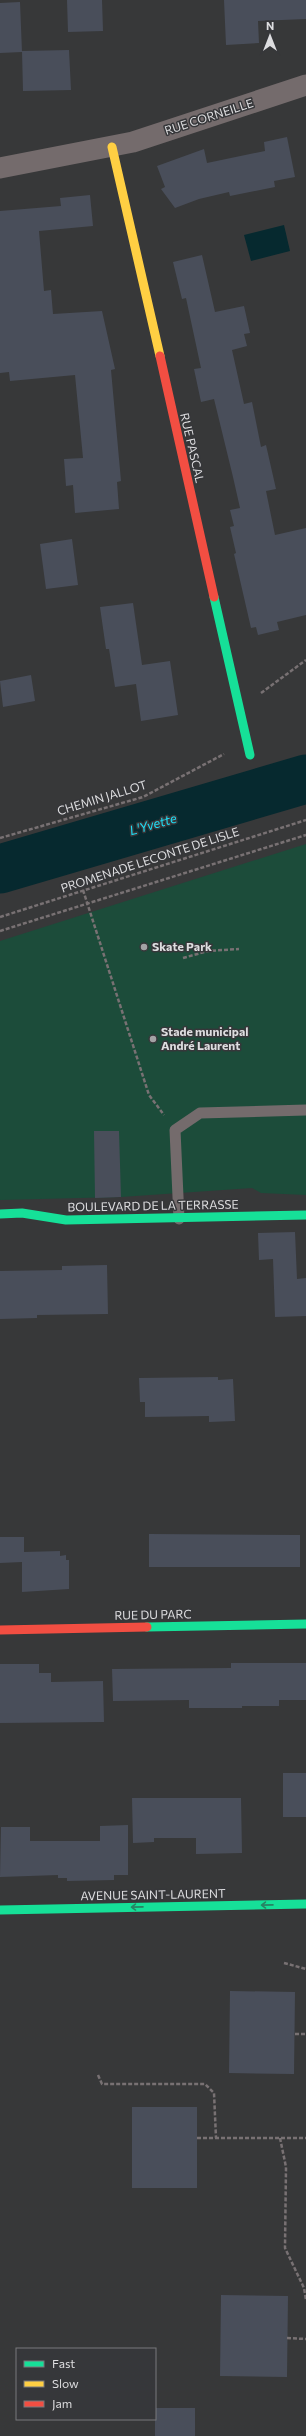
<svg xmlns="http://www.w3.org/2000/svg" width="306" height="2436" font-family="Commissioner,sans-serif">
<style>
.green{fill:#1c4c3a}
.water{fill:#06292f}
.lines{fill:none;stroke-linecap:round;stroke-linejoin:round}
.river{stroke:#06292f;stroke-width:49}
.building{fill:#494e5a}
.path{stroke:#787173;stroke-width:2.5;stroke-dasharray:4 2;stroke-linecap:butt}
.lane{stroke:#746b6c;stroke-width:11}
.street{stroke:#746b6c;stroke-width:21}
.fast{stroke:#16e098;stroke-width:9}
.slow{stroke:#ffcf43;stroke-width:9}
.jam{stroke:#f24e42;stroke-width:9}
.oneway{stroke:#288364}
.poi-dot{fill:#a3a3a5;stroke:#36373a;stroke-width:1.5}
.labels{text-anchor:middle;stroke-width:3;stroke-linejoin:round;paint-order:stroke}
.street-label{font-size:12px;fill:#dddddf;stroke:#36373a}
.poi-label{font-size:12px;font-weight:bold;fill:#dddddf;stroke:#36373a;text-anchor:start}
.water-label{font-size:13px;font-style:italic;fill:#20dcf3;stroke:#36373a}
</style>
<rect width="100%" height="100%" fill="#373839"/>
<path class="green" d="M306,844v351l-45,-2 -9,-5 -131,9 -121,3v-259z"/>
<path class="water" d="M284,225l6,26 -39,10 -7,-26z"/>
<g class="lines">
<path class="river" d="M0,869l306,-90"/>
</g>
<path class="building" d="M67,0h35l1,31 -35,1z
M224,0h82v19l-48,2 1,22 -33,2z
M20,2l2,50 -22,1v-50z
M69,50l2,40 -48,1 -1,-40z
M287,137l8,40 -21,4 1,6 -45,9 -1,-4 -30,7 -24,9 -14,-19 4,-2 -8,-21 47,-17 3,14 58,-12 -1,-9z
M90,195l3,31 -54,5 5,60 7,-1 2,24 49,-3 13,58 -4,1 10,111 -4,1 2,27 -44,4 -2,-28 -7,1 -2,-27 19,-1 -8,-83 -65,6 -1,-9 -9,1v-162l61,-5 -1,-8z
M202,255l13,57 29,-6 6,27 -6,1 3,12 -15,4 12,54 8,-2 9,45 5,-2 10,44 -10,2 9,44 31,-7v87l-29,7 2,8 -21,5 -2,-8 -5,1 -17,-74 2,-1 -6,-26 4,-1 -4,-16 10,-2 -7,-31 -19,-78 -13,3 -7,-33 7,-1 -15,-70 -4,1 -9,-37z
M72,539l6,46 -32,4 -6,-45z
M133,603l9,62 28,-4 8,54 -37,6 -5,-37 -21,3 -6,-38h-3l-6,-42z
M31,675l4,26 -32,6 -3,-26z
M94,1131h25l2,66 -26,1z
M295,1232l2,47 9,-1v38l-31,1 -2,-58 -14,1 -1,-27z
M107,1265l1,49 -71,1v3l-37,1v-48l62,-1v-4z
M218,1377v3l15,-1 2,42 -26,1v-6l-64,1v-15h-5l-1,-24z
M149,1534l151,1v32h-151z
M0,1537h24v15l36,-1v5l6,-1v5h3v29l-47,3v-30l-22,1z
M231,1663h75v37h-27v6h-37v2h-53v-8l-76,1 -1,-32 119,-1z
M0,1664h39v9h12v9l52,-1 1,41 -104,1z
M283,1773h23v44h-23z
M132,1798h109l1,55 -46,1v-16h-42v4l-21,1z
M128,1825v50h-14v5l-47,1v-3h-9v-3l-58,2 1,-50h29v14h70v-15z
M230,1991l65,1 -1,82 -65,-1z
M132,2107h65v81h-65z
M221,2295l67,1 -1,81 -67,-1z
M155,2408h40v28h-40z"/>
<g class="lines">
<path class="path" d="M261,693l45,-33
M0,838l143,-41 81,-43
M83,890l66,205 15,20
M0,917l306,-97
M0,931l306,-96
M183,958l25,-7 31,-2
M284,1963l22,6
M295,2034h11
M98,2075l4,9h103l9,9 2,45
M197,2138h109
M280,2138l6,29 -1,81 19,40 2,12
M287,2338l19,1"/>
<path class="lane" d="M179,1219l-4,-89 25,-17 106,-3"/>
<path class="street" d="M0,168l133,-26 173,-57"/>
<path class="fast" d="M214,597l36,158
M0,1214l22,-1 44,7 240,-5
M147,1627l159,-3
M0,1910l306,-6"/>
<path class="slow" d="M112,147l48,209"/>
<path class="jam" d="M160,356l54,241
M0,1630l147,-3"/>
</g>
<defs><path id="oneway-shaft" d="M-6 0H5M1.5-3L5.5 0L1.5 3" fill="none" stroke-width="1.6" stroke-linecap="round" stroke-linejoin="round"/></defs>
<g class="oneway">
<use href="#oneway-shaft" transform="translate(267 1905) rotate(179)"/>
<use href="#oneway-shaft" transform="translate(137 1907) rotate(179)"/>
</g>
<g class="poi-dot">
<circle cx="144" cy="947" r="4"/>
<circle cx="153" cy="1039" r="4"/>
</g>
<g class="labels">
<g class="street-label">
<text transform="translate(209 117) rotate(-18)" y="4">RUE CORNEILLE</text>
<text transform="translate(192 448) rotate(77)" y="4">RUE PASCAL</text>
<text transform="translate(102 798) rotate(-17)" y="4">CHEMIN JALLOT</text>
<text transform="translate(150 860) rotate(-18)" y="4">PROMENADE LECONTE DE LISLE</text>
<text transform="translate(153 1206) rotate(-1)" y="4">BOULEVARD DE LA TERRASSE</text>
<text transform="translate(153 1615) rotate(-1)" y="4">RUE DU PARC</text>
<text transform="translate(153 1895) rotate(-1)" y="4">AVENUE SAINT-LAURENT</text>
</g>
<g class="poi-label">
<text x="152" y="951">Skate Park</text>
<text x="161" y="1036">Stade municipal<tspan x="161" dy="14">André Laurent</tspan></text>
</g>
<g class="water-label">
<text transform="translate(153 824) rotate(-16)" y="5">L'Yvette</text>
</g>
</g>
<rect x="16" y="2348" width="140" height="72" fill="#36373a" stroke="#79797c"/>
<rect x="24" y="2361" width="20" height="6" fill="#16e098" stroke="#79797c"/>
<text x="52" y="2368" font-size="12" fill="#dddddf">Fast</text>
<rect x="24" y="2381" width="20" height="6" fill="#ffcf43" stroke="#79797c"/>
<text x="52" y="2388" font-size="12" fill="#dddddf">Slow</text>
<rect x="24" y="2401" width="20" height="6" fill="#f24e42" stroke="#79797c"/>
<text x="52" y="2408" font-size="12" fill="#dddddf">Jam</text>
<g transform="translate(270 36)" stroke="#36373a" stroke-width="3" paint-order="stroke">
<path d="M0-3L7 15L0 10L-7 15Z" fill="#dddddf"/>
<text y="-6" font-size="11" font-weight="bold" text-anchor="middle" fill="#dddddf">N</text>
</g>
</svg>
